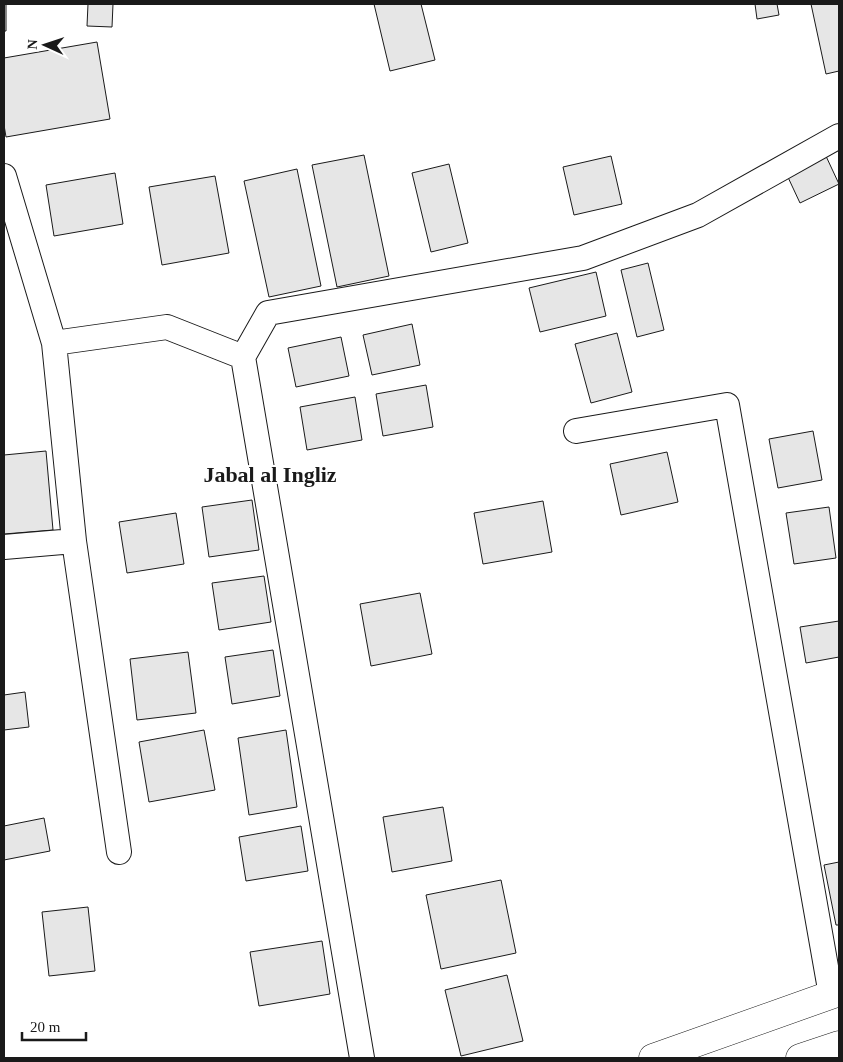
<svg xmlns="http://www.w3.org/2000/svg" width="843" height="1062" font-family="Georgia,serif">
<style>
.building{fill:#e6e6e6;stroke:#1a1a1a}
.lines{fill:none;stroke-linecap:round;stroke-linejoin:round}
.minor-casing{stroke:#1a1a1a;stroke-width:26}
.highway-casing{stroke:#1a1a1a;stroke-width:29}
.minor{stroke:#fff;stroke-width:24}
.highway{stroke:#fff;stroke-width:28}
.labels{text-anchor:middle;stroke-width:4;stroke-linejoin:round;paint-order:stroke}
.district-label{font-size:22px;font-weight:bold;fill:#1a1a1a;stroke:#fff}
</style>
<rect width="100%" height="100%" fill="#fff"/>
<path class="building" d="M4,4h2v27h-2z
M88,4h25l-1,23 -25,-1z
M374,4h47l14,56 -45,11z
M755,4h22l2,11 -22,4z
M811,4h28v67l-13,3z
M97,42l13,77 -104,18 -2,-12v-67z
M825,154l14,30 -39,19 -14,-30z
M364,155l25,121 -52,11 -25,-122z
M611,156l11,48 -48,11 -11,-48z
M449,164l19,79 -37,9 -19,-79z
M297,169l24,117 -52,11 -25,-116z
M115,173l8,51 -69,12 -8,-51z
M215,176l14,77 -67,12 -13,-78z
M648,263l16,67 -27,7 -16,-67z
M596,272l10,44 -66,16 -11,-44z
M412,324l8,41 -48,10 -9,-40z
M617,333l15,59 -41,11 -16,-59z
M341,337l8,39 -53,11 -8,-39z
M426,385l7,42 -50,9 -7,-42z
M355,397l7,43 -55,10 -7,-43z
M813,431l9,49 -44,8 -9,-49z
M46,451l7,79 -49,4v-79z
M667,452l11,50 -57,13 -11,-51z
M252,500l7,50 -50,7 -7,-50z
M543,501l9,51 -69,12 -9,-51z
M829,507l7,51 -42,6 -8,-51z
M176,513l8,51 -57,9 -8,-51z
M264,576l7,46 -52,8 -7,-47z
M420,593l12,61 -61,12 -11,-62z
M839,621v36l-33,6 -6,-36z
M273,650l7,46 -48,8 -7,-47z
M188,652l8,61 -59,7 -7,-61z
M25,692l4,35 -25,3v-35z
M204,730l11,60 -66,12 -10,-60z
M286,730l11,77 -48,8 -11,-77z
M443,807l9,54 -60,11 -9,-55z
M44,818l6,33 -46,9v-34z
M301,826l7,45 -62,10 -7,-44z
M839,862v63h-3l-12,-60z
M501,880l15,73 -75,16 -15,-74z
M88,907l7,64 -46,5 -7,-64z
M322,941l8,53 -71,12 -9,-54z
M507,975l16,66 -62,15 -16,-66z"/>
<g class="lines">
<defs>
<path id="minor" d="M4,176l50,167 20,198 45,311
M54,343l113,-16 76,30
M576,431l151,-26 104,590
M4,547l70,-6
M362,1058l-119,-701 25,-44 315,-55 115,-43 141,-79"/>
<path id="highway" d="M653,1058l186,-66
M800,1058l39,-13"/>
</defs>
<use href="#minor" class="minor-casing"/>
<use href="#highway" class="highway-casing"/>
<use href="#minor" class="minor"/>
<use href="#highway" class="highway"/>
</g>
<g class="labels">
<g class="district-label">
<text x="270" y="482">Jabal al Ingliz</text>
</g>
</g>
<rect width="843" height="1062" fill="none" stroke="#1a1a1a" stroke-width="10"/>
<g transform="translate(45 45) rotate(273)" stroke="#ffffff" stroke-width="4" paint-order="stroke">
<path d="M0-4L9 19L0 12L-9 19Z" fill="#1a1a1a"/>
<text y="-8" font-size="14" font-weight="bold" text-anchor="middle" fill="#1a1a1a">N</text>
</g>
<path d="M22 1032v8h64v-8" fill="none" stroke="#1a1a1a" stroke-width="2.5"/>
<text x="30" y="1032" font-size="15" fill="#1a1a1a" stroke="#ffffff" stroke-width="4" paint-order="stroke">20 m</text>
</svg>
